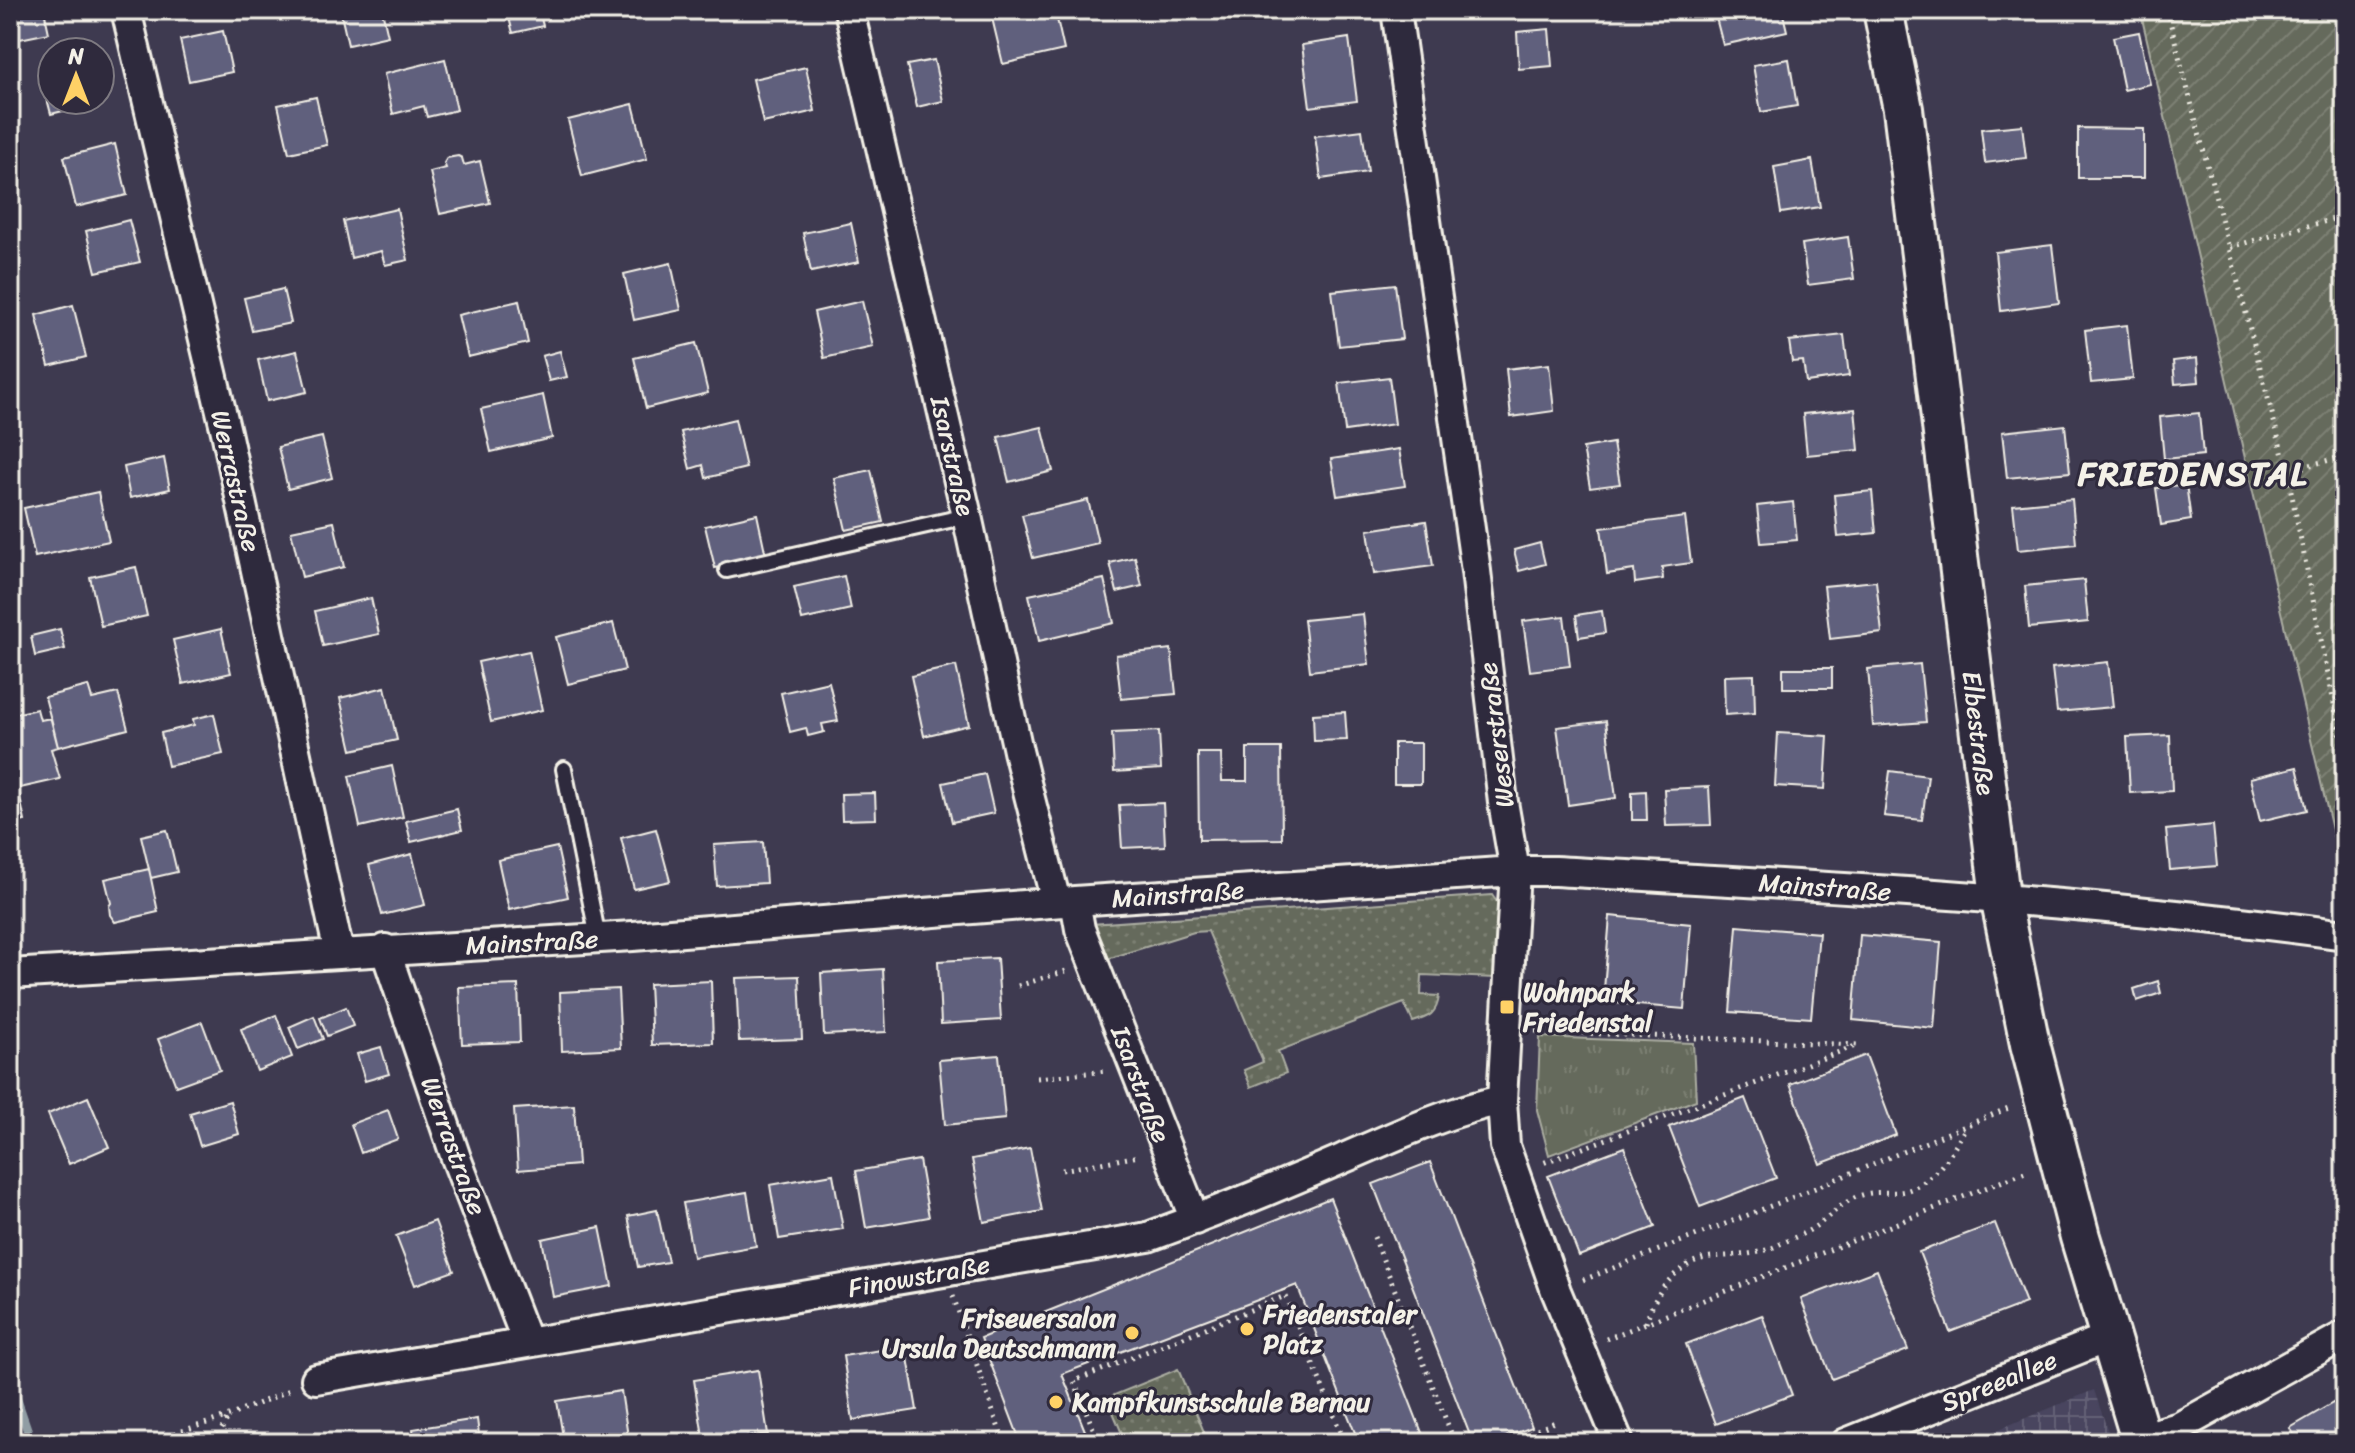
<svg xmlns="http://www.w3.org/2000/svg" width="2355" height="1453" font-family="Sriracha,sans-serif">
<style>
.industrial{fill:url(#industrial-grid)}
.grass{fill:url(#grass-dots);stroke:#acaea2;stroke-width:2}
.park{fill:url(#park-tufts);stroke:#acaea2;stroke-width:2}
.garden{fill:url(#garden-furrows);stroke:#acaea2;stroke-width:2}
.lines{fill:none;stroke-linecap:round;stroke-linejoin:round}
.stream{stroke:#909da4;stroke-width:9}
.building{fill:#61607d;stroke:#f4f1e8;stroke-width:2}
.lane-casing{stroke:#f4f1e8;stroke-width:20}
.street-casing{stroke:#f4f1e8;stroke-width:34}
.secondary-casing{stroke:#f4f1e8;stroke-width:44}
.path{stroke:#f4f1e8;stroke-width:5;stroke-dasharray:2 6;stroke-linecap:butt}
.lane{stroke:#2f2a3d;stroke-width:14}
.street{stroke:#2f2a3d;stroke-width:28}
.secondary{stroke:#2f2a3d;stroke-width:38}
.poi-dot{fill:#ffd166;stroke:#2f2a3d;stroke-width:3}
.labels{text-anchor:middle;stroke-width:6;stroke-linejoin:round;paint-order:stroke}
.street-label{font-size:26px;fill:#f4f1e8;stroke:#2f2a3d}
.poi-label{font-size:26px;font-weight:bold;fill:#f4f1e8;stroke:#2f2a3d;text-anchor:start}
.district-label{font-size:34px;font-weight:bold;letter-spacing:2px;fill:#f4f1e8;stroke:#2f2a3d}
</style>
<defs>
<pattern id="industrial-grid" width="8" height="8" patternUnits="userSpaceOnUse" patternTransform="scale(2)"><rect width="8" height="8" fill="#48455e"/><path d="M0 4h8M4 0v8" fill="none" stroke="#636075"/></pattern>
<pattern id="grass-dots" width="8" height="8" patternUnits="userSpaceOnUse" patternTransform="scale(2)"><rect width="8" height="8" fill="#656a5c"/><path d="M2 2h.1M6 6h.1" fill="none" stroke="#7c8073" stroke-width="1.8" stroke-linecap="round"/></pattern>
<pattern id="park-tufts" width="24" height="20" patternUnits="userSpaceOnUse" patternTransform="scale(2)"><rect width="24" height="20" fill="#656a5c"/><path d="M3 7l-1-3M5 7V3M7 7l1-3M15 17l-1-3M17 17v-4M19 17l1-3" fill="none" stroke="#7c8073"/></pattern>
<pattern id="garden-furrows" width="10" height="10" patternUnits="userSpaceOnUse" patternTransform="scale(2)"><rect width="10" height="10" fill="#656a5c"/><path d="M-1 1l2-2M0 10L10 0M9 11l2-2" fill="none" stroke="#7c8073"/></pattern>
</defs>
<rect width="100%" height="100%" fill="#3e3a50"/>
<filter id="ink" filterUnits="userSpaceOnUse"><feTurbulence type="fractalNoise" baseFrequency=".0125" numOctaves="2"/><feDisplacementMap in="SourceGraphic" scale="16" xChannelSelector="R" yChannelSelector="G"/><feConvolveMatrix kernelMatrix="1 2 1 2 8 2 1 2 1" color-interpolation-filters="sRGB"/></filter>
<g filter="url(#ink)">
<path class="industrial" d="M2094,1390l18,53h-147z"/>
<path class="grass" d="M1492,895l9,13 -5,70 -74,-3 -1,20 18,1c-2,18 -10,21 -26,26l-9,-19 -126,48 8,22 -35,14 -7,-17 19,-8 -55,-131 -14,1 -87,27 -15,-35z
M1178,1369l26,63 -25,11h-53l-19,-45z"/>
<path class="park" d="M1540,1037l153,6 3,57 -147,55 -12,-45z"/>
<path class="garden" d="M2140,10h205v875z"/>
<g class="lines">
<path class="stream" d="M10,1380l22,63"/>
</g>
<path class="building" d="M10,10h34l5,23 -39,8z
M340,10h42l6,26 -40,9z
M507,10h32l4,16 -30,7z
M1026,10h29l9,40 -61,14 -11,-46z
M1714,10h68l5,21 -64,14z
M1549,29l3,37 -33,3 -2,-37z
M223,31l9,41 -43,9 -9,-41z
M2139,32l11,52 -26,6 -11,-53z
M1349,38l8,63 -47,6 -8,-62z
M445,59l12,51 -30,7 -3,-11 -31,8 -9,-40z
M1789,59l8,47 -36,6 -8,-47z
M934,60l9,41 -26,6 -10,-42z
M52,65v35h45l1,2 -47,12 -12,-46z
M806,67l9,44 -52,12 -10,-44z
M316,97l11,48 -38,8 -11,-48z
M633,104l14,55 -65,17 -14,-56z
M2022,125l4,33 -41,5 -4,-34z
M2078,128l66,1v49h-66z
M1362,130l6,42 -47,7 -6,-43z
M115,144l12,51 -51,12 -12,-50z
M458,156l4,2 2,7 16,-4 10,42 -50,11 -10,-42 16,-4 -2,-5 3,-5z
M1812,160l8,47 -39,6 -7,-46z
M397,209l11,51 -23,5 -4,-14 -30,7 -8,-37z
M129,220l11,42 -44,10 -10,-41z
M851,223l8,39 -48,10 -8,-39z
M1848,237l6,42 -46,6 -6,-41z
M2052,245l7,58 -58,8 -6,-59z
M671,263l10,47 -47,10 -10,-46z
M1395,284l7,55 -63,7 -7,-55z
M283,289l8,34 -39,8 -8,-33z
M519,301l9,42 -60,14 -10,-42z
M862,301l11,46 -49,11 -10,-46z
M73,305l13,52 -37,9 -13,-51z
M2127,325l6,54 -42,4 -6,-53z
M1844,335l5,41 -43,6 -3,-21 -11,1 -3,-21z
M696,343l12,50 -62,15 -12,-50z
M297,351l10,41 -40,9 -9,-41z
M560,351l7,26 -18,4 -7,-25z
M2197,358l2,24 -24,2 -2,-23z
M1549,364l5,47 -43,6 -5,-48z
M1389,377l6,47 -50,7 -6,-48z
M543,395l9,43 -61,14 -10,-43z
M1855,409l4,41 -52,5 -4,-41z
M2199,413l4,42 -39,4 -4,-42z
M735,419l11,49 -40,10 -3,-13 -13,4 -9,-37z
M2065,425l5,47 -63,6 -5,-46z
M1042,427l11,44 -44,11 -11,-45z
M322,437l10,41 -44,11 -10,-42z
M1613,443l7,41 -30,4 -7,-40z
M1399,449l6,37 -68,10 -6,-37z
M164,458l6,31 -40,9 -6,-31z
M871,470l12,52 -37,8 -12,-52z
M2186,484l5,36 -30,5 -5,-37z
M1872,491l4,42 -38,4 -4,-42z
M98,492l11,49 -74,16 -11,-49z
M2072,499l4,45 -58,6 -5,-45z
M1088,500l10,43 -65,15 -11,-43z
M1793,502l4,38 -36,3 -4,-37z
M757,514l9,42 -51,12 -10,-42z
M1685,517l6,46 -29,4 1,12 -28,4 -1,-13 -27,4 -6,-46z
M1426,521l7,45 -59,8 -6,-44z
M334,522l10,45 -42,10 -11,-46z
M1540,543l5,21 -26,7 -5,-21z
M1135,557l7,29 -25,6 -7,-29z
M136,567l11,49 -46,10 -11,-49z
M844,576l7,33 -49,11 -8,-33z
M1104,579l10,44 -75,18 -10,-46z
M2084,580l4,42 -59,6 -4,-42z
M1876,581l6,52 -52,6 -6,-53z
M371,598l8,36 -56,12 -8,-35z
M1602,611l3,22 -26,4 -3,-22z
M1363,614l6,50 -59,7 -6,-51z
M1564,616l6,50 -40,5 -7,-50z
M613,623l12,47 -57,14 -12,-47z
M60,629l5,20 -30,7 -4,-20z
M221,629l10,44 -48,11 -10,-44z
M1171,649l5,45 -55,5 -5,-44z
M529,651l13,59 -51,12 -13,-60z
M2108,662l5,45 -56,5 -5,-44z
M1920,664l6,58 -53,4 -5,-57z
M956,666l13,59 -45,11 -13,-60z
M1783,668h49v20h-49z
M1754,675l1,38 -30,2 -1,-39z
M829,682l9,39 -16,3 2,8 -16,4 -2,-8 -16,4 -9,-39z
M88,686l4,13 26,-6 10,36 -70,18 -13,-50z
M385,687l12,53 -45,10 -12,-52z
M37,709l3,11 11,-2 7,29 -7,2 9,30 -40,9 -10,-42v-31z
M1345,712l2,28 -33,1 -1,-27z
M214,714l9,40 -55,12 -7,-33 33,-8 -1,-6z
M1606,721l10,77 -48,7 -11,-78z
M1159,731l2,38 -47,3 -2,-39z
M1778,733l50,3 -3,53 -50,-3z
M2170,735l2,56 -42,2 -3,-56z
M1394,743h27v41h-27z
M1247,748h34l1,91 -83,1 -1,-87h23l1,28h25z
M392,766l11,51 -43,10 -11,-51z
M2297,767l10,43 -47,11 -10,-43z
M1890,771l38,5 -6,44 -38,-4z
M985,774l9,39 -42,9 -9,-39z
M16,779l9,42 -15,3v-44z
M1709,787l2,38 -45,1 -2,-37z
M1646,791l1,29h-15v-28z
M875,793l1,26 -34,1 -1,-26z
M1163,803l2,43 -43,2 -3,-43z
M457,809l5,21 -51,12 -5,-21z
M2213,825l4,41 -47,4 -4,-40z
M656,829l14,52 -36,8 -13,-51z
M167,830l10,42 -26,6 -10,-42z
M763,842l3,41 -49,3 -3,-41z
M557,847l11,50 -59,13 -11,-50z
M412,854l13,51 -43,10 -13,-50z
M149,869l9,43 -43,10 -5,-7 -1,-9 2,-3 -6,-24z
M1610,916l81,8 -7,85 -81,-7z
M1737,926l82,7 -8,85 -81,-6z
M1860,935l81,7 -7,86 -81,-8z
M997,958l4,62 -60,4 -3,-63z
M883,969l3,63 -62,3 -3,-62z
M799,976l3,63 -63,2 -3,-63z
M711,981l2,62 -61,2 -3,-61z
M2158,981l3,12 -24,8 -3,-12z
M518,985l2,57 -58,2 -3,-57z
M618,989l3,59 -59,3 -2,-59z
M346,1007l7,19 -26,10 -7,-18z
M276,1015l16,42 -35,14 -16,-42z
M314,1016l9,23 -25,10 -9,-22z
M202,1022l18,48 -44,16 -18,-47z
M381,1047l8,27 -24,7 -8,-27z
M999,1055l6,64 -60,6 -6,-65z
M1866,1055l30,80 -76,29 -30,-80z
M88,1097l21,50 -40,17 -21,-50z
M1745,1098l31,80 -76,29 -31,-80z
M230,1101l9,33 -39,12 -10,-33z
M574,1105l4,60 -60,5 -4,-61z
M388,1110l10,29 -37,14 -10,-29z
M1624,1147l31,80 -76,29 -31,-80z
M1030,1148l12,63 -58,11 -12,-63z
M919,1160l10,57 -63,11 -10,-57z
M1430,1162l102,265 -42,16h-17l-100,-259z
M833,1174l10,55 -64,10 -9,-54z
M747,1192l9,54 -63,11 -10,-54z
M1330,1198l96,245h-67l-62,-158 -235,89 28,69h-69l-40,-105z
M657,1210l11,52 -30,5 -10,-51z
M435,1221l19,50 -39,14 -19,-49z
M1995,1223l31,80 -76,29 -31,-80z
M600,1227l12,59 -59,11 -11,-58z
M1877,1270l31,80 -76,29 -31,-80z
M1762,1315l30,80 -76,29 -30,-80z
M906,1346l11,64 -64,10 -10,-64z
M758,1370l10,64 -64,9 -10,-63z
M621,1391l8,52h-65l-7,-42z
M2345,1396v47h-46l-9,-15z
M477,1419l3,24h-65l-2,-14z"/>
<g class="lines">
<defs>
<path id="lane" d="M727,570l240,-54
M564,769l34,169"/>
<path id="street" d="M126,10l100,422 113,521
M849,10l118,506 51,235 38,151
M1396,10l80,561 27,231 12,69 -13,229 3,46 51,145 63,152
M1075,901l5,28 115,291
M385,949l71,209 71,184
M10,974l623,-38 442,-35 440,-30h40c264,15 528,28 790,64
M316,1379l832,-142c66,-24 130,-50 194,-78 53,-23 104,-47 160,-59
M2140,1438l39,-11 166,-92
M1846,1443l263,-106"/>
<path id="secondary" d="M1883,10l20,99 97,788 30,147 50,193 62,206"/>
</defs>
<use href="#lane" class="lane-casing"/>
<use href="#street" class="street-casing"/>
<use href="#secondary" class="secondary-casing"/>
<path class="path" d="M2167,10l120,461 58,287
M2230,247l115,-31
M2287,471l58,-15
M2334,700l11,-3
M1018,986l48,-15
M1535,1031l323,14 -318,119
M1037,1078l70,-7
M1062,1170l77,-14
M1374,1237l81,206
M1583,1280l203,-80 225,-93
M1283,1289l62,154
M953,1296l51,147
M1646,1323c8,-30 32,-62 65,-66 23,-2 46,-1 67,-12 12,-6 27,-11 38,-19 15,-10 28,-26 46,-31 11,-4 25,-2 37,-3 31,-3 55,-40 67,-66
M1606,1339l422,-168
M144,1443l85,-27 61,-26
M214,1443l15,-27
M1099,1443l-25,-62 211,-85
M1508,1443l47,-21"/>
<use href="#lane" class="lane"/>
<use href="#street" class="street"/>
<use href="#secondary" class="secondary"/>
</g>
</g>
<g class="poi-dot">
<rect x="1499" y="999" width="16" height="16" rx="4"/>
<circle cx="1247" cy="1329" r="8"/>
<circle cx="1132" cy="1333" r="8"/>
<circle cx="1056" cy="1402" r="8"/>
</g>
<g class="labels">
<g class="street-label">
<text transform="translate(953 456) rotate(77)" y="9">Isarstraße</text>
<text transform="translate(236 481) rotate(77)" y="9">Werrastraße</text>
<text transform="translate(1979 733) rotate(83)" y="9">Elbestraße</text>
<text transform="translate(1496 735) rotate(-97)" y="9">Weserstraße</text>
<text transform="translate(1825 887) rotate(4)" y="9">Mainstraße</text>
<text transform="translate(1178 894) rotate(-4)" y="9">Mainstraße</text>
<text transform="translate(532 942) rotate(-3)" y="9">Mainstraße</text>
<text transform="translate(1141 1084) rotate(69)" y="9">Isarstraße</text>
<text transform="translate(454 1146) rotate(70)" y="9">Werrastraße</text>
<text transform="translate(919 1276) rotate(-10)" y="9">Finowstraße</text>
<text transform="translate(1999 1381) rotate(-22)" y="9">Spreeallee</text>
</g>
<g class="poi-label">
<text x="1523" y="1001">Wohnpark<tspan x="1523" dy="30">Friedenstal</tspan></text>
<text x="1263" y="1323">Friedenstaler<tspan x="1263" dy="30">Platz</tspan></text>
<text x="1116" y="1327" text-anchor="end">Friseuersalon<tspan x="1116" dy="30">Ursula Deutschmann</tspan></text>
<text x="1072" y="1411">Kampfkunstschule Bernau</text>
</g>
<g class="district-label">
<text x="2193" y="485">FRIEDENSTAL</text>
</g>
</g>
<rect width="2355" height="1453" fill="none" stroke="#2f2a3d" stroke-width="40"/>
<rect x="20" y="20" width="2315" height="1413" fill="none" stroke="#f4f1e8" stroke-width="3" filter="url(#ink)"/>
<g transform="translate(76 76)"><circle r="38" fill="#2f2a3d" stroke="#7e7a81" stroke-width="2"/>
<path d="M0-6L14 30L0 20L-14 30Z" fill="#ffd166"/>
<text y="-12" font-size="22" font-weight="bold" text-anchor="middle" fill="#f4f1e8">N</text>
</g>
</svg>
